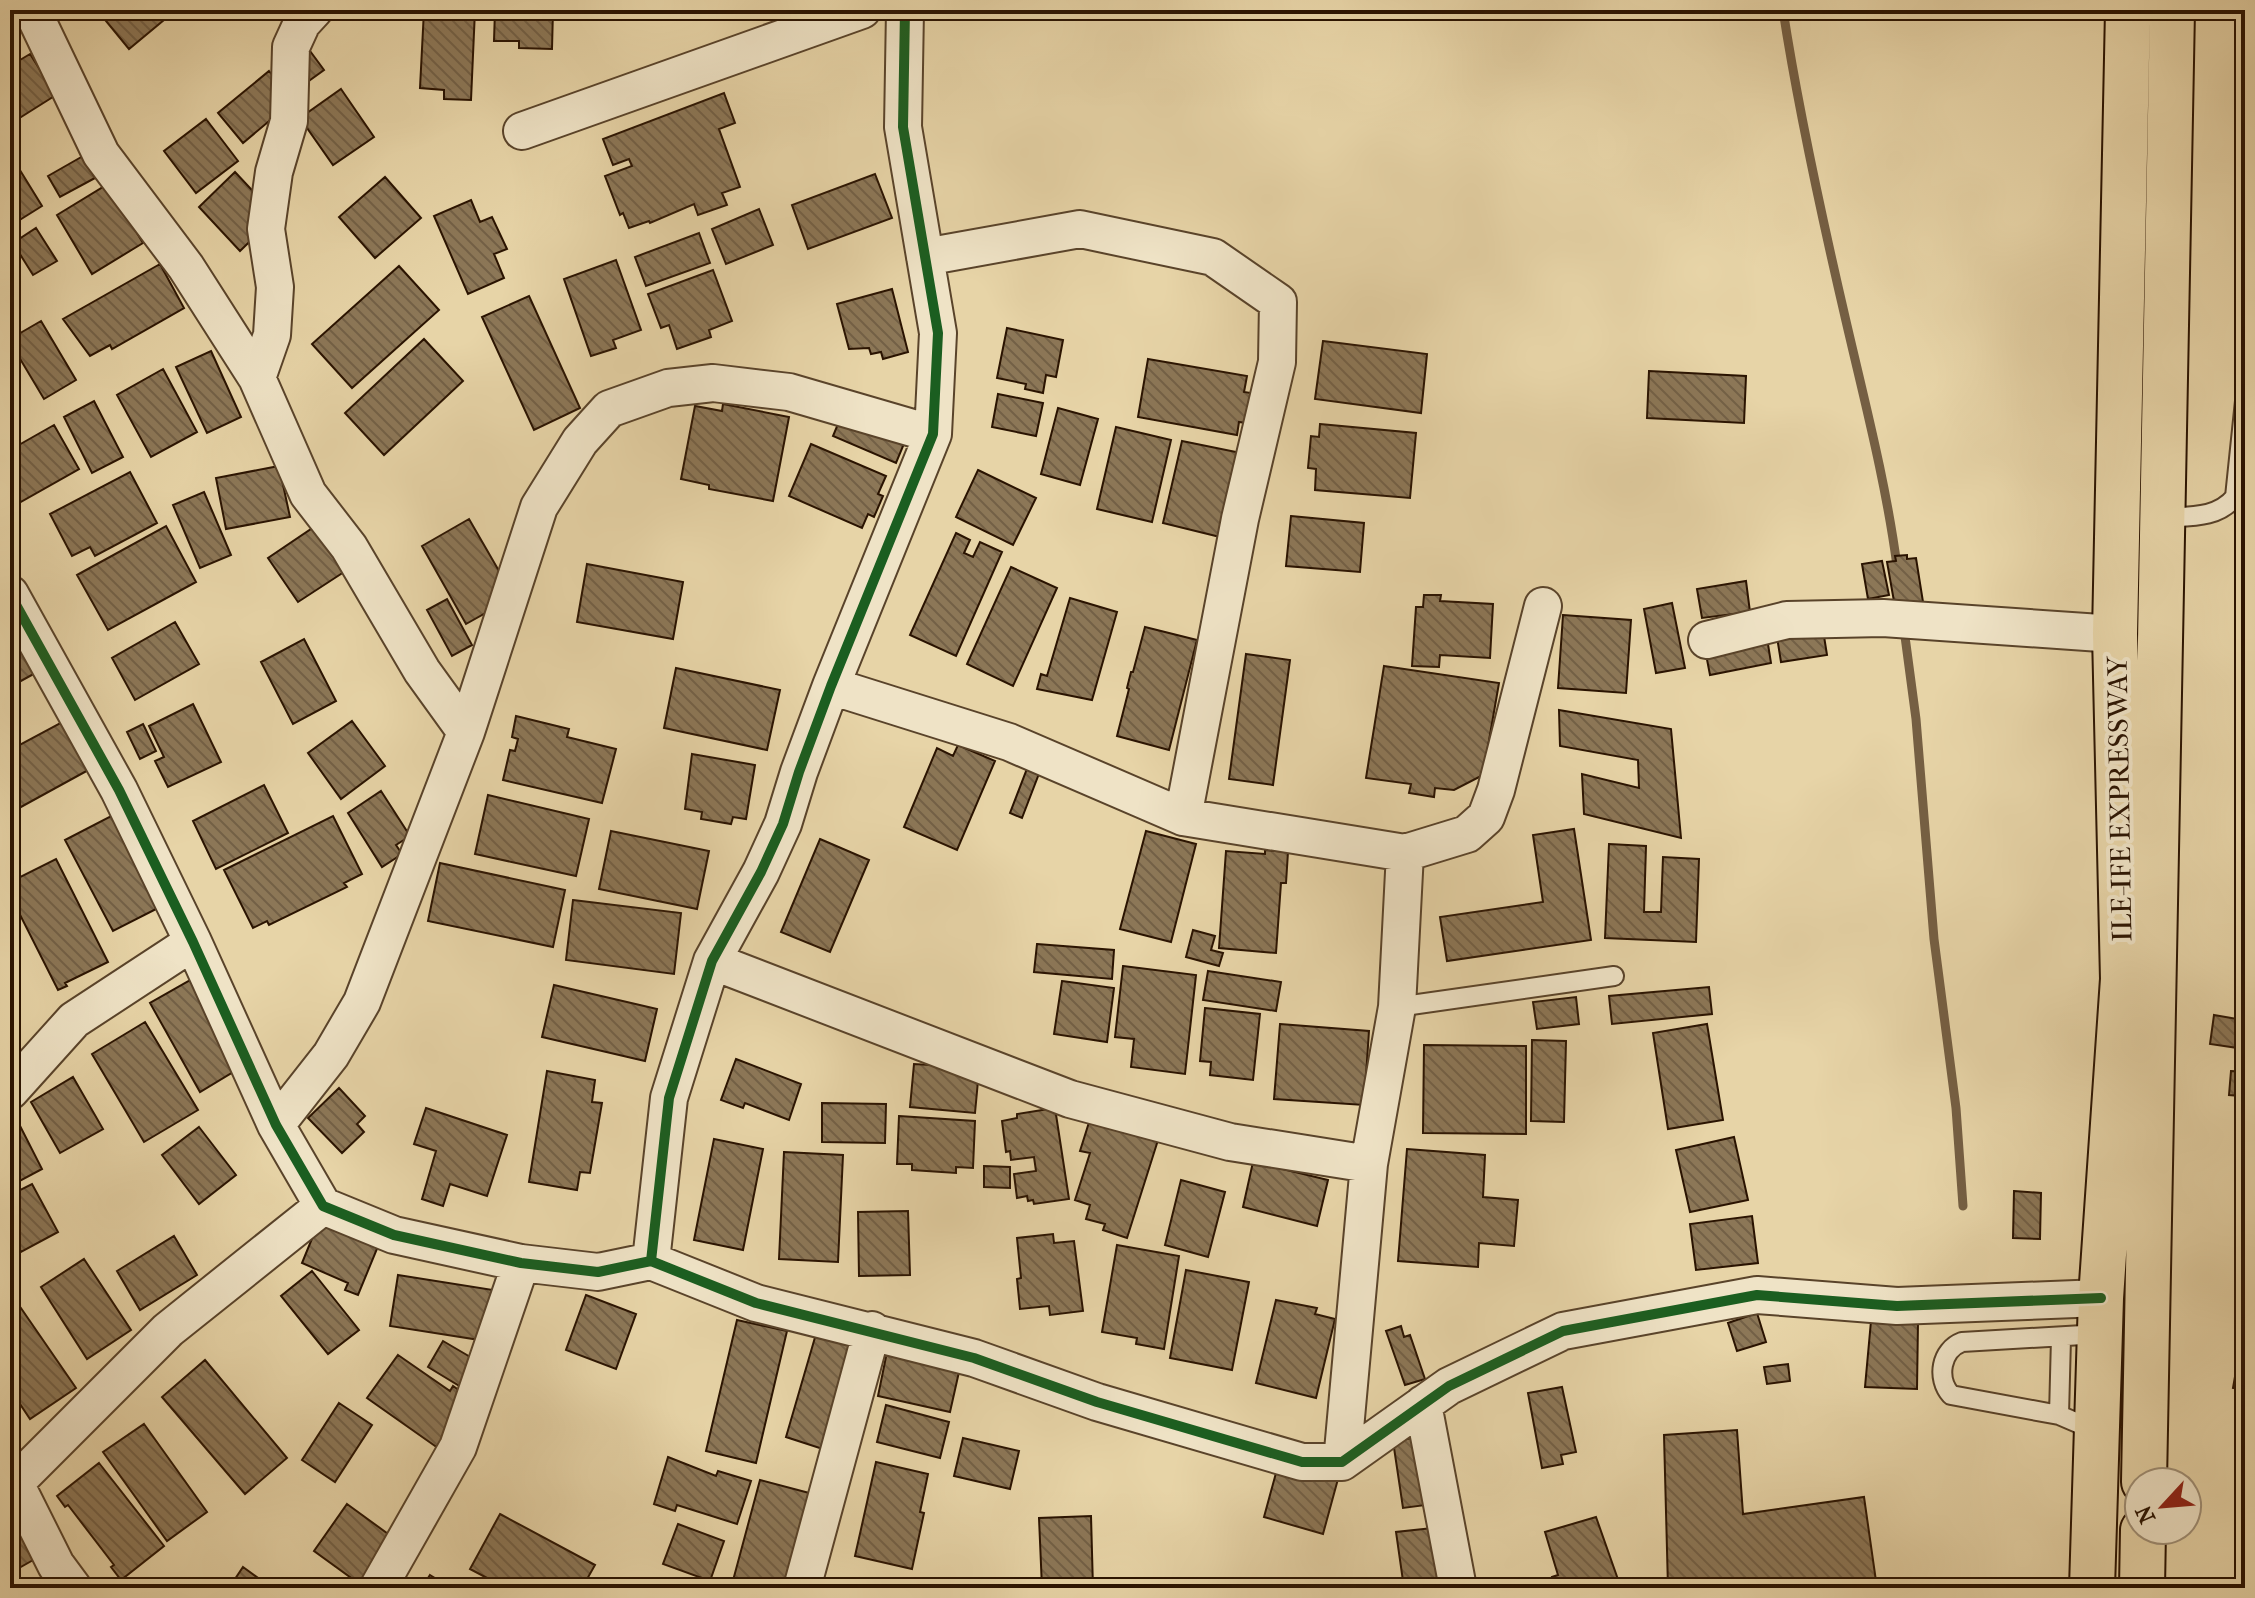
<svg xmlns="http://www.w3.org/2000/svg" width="2255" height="1598" font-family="'IM FELL French Canon',serif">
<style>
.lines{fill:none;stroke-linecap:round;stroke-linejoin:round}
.stream{stroke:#755f43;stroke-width:9}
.building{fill:url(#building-back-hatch);stroke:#2a1301;stroke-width:2}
.lane-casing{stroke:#59432a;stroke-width:22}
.street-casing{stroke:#59432a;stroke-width:40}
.highway-casing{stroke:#2a1301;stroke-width:48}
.lane{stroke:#efe3c6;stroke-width:18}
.street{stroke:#efe3c6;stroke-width:36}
.highway{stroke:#e7d4a7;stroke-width:44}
.cycleway-casing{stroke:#efe3c6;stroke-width:15}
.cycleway{stroke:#1b5e20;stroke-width:10}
.labels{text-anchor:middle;stroke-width:8;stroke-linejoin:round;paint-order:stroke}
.street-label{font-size:28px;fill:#2a1301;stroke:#efe3c6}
</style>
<defs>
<pattern id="building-back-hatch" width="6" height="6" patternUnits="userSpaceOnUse" patternTransform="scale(2)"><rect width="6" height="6" fill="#8c7757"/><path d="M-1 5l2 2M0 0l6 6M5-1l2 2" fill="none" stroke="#736046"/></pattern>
</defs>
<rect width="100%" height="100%" fill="#e7d4a7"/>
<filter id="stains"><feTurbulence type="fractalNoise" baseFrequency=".0025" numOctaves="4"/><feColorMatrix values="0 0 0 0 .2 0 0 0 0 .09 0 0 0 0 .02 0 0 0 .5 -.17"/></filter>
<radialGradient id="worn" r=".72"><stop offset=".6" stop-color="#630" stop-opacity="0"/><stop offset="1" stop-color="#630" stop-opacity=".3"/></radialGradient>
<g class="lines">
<path class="stream" d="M1783,10c16,104 39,208 63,311 19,82 40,162 51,245
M1904,629l12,90 18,220 22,169 7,98"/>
</g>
<path class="building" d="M97,10h79l-47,39z
M424,10h51l-4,90 -27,-1v-9l-24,-2z
M495,10h58l-1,39 -33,-1v-7h-25z
M299,36l25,34 -25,18z
M30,54l26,41 -46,29v-58z
M269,71l24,30 -50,42 -25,-30z
M341,89l33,48 -41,28 -33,-47z
M724,93l11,30 -16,6 21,58 -18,6 5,12 -29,10 -4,-11 -44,19 -1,-2 -20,7 -6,-15 -3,2 -15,-39 27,-10 -3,-7 -16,6 -10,-26z
M206,119l32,42 -42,32 -32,-42z
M10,154l32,52 -32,20z
M83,156l12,22 -35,19 -12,-21z
M235,172l41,44 -36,35 -41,-44z
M875,174l17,44 -84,31 -16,-44z
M385,177l36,41 -46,40 -36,-41z
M108,184l35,59 -51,31 -35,-59z
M471,200l9,22 12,-5 15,32 -13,5 10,24 -36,16 -34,-78z
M759,209l14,36 -47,19 -14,-35z
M36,228l21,33 -24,14 -20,-32z
M699,233l11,30 -64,23 -11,-29z
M616,260l25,70 -28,10 3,8 -25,8 -27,-77z
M160,264l24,44 -72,41 -2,-4 -20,11 -27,-37z
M399,266l40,44 -87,78 -40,-44z
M713,270l19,51 -23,9 2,7 -34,12 -8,-24 -8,3 -13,-34z
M892,289l16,63 -25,7 -2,-7 -10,2 -2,-6 -20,1 -12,-45z
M529,296l51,112 -46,22 -52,-113z
M41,321l35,59 -32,19 -34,-57v-3z
M1007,328l56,12 -7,37 -10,-2 -3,18 -18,-4 1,-5 -29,-6z
M424,339l39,42 -79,74 -39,-42z
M1323,341l104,13 -6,59 -106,-14z
M211,351l30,66 -34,16 -31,-66z
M1148,359l99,17 -3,16 7,1 -5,30 -7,-1 -2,13 -99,-18z
M163,369l34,63 -46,25 -34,-62z
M1649,371l97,5 -2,47 -97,-5z
M998,394l45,9 -7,33 -44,-9z
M94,401l29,56 -31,16 -28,-56z
M723,404l66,13 -16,84 -64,-12v-4l-28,-6 14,-73 27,5z
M845,407l63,27 -12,29 -63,-27z
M1058,408l40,11 -18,66 -39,-11z
M1320,424l96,9 -6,65 -95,-8 1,-21 -8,-1 3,-32 8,1z
M54,425l25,44 -69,39v-58z
M1116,427l55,13 -19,82 -55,-13z
M1182,441l59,12 -21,84 -57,-14z
M811,444l75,32 -8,18 5,2 -9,21 -6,-3 -6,14 -73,-32z
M279,466l11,51 -64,12 -10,-51z
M978,470l58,28 -23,47 -57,-28z
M130,472l27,51 -62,33 -5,-9 -18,9 -22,-42z
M204,492l27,63 -31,13 -27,-63z
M1291,516l73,7 -4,49 -74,-6z
M469,519l45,78 -48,27 -44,-78z
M317,525l30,45 -49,32 -30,-44z
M166,526l30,56 -88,48 -31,-55z
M956,533l14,7 -6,13 9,4 7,-15 22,10 -46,104 -46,-21z
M1907,555v4l9,-1 7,44 -28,5 -8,-45 9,-1 -1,-5z
M1882,561l7,34 -21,4 -6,-35z
M587,564l96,18 -10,57 -96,-17z
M1011,567l46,21 -44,98 -46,-22z
M1746,581l4,31 -48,6 -5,-29z
M1424,595h17l-1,6 53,3 -3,54 -50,-3 -1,12 -27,-1 4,-59h7z
M1070,598l47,14 -25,88 -55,-11 4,-15 6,2z
M447,599l25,46 -20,11 -25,-46z
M1672,603l13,65 -29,5 -12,-64z
M1563,615l68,5 -5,73 -68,-5z
M10,617l29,54 -29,16z
M175,622l24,42 -64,36 -23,-42z
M1145,627l52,13 -28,110 -52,-14 12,-47 -2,-1 4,-16h2z
M1823,630l4,25 -46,7 -4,-25z
M1767,638l4,25 -61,12 -5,-26z
M304,639l32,62 -43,23 -32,-62z
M1246,654l44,6 -17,125 -44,-6z
M1384,666l115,17 -16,92 -29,15 -19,-2 -1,9 -25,-4 2,-9 -45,-6z
M676,668l104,22 -13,60 -103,-22z
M193,704l28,58 -53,25 -13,-26 9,-4 -15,-31z
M1559,710l112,19 10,109 -97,-24 -2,-40 57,14 -1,-28 -78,-14z
M516,716l53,13 -2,8 49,12 -14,54 -99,-23 7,-30 5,1 3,-12 -6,-2z
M66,720l26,48 -82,45v-63z
M352,721l33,45 -44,33 -33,-46z
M143,724l13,27 -16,8 -13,-27z
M958,745l37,16 -38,89 -53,-23 33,-79 16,8z
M1033,753l12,5 -23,60 -12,-5z
M692,754l63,11 -9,54 -13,-2 -2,7 -30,-5 1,-7 -17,-3z
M264,785l24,48 -72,36 -23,-48z
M381,791l29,45 -14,9 6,9 -20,13 -34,-54z
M488,795l101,24 -13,57 -101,-22z
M117,813l47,92 -51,26 -48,-91z
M333,816l29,58 -18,9 3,4 -78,38 -2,-4 -14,7 -29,-58z
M1574,829l17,111 -144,21 -7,-44 103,-15 -10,-67z
M611,831l98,20 -12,58 -98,-20z
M1146,831l50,13 -25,98 -51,-13z
M820,839l49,21 -39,92 -49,-20z
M1609,844l37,2 -2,66h17l2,-55 36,2 -3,83 -91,-4z
M1265,850l23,2 -2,31h-5l-5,70 -57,-5 7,-97 39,3z
M56,859l52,103 -43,21 2,3 -9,4 -48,-95v-13z
M440,863l125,27 -12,57 -125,-26z
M573,900l108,13 -7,61 -108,-14z
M1193,930l22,6 -4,14 12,3 -4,13 -33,-9z
M1037,944l77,6 -2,29 -78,-7z
M1123,966l73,9 -11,99 -54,-7 3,-28 -19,-2z
M1208,971l73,11 -5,29 -73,-11z
M194,978l44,91 -38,23 -50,-89z
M1062,981l52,7 -7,54 -53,-8z
M554,985l103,24 -12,52 -103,-24z
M1709,987l3,27 -100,10 -3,-28z
M1576,997l3,27 -42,5 -4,-27z
M1205,1008l55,6 -7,66 -43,-5 1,-13 -11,-1z
M2214,1015l29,5 -5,28 -28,-4z
M145,1022l53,88 -54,32 -52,-88z
M1280,1024l89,7 -5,74 -90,-6z
M1707,1024l16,96 -55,9 -15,-96z
M1532,1040l34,1 -2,81 -33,-1z
M1424,1045l102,1v88l-103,-1z
M736,1059l65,25 -12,36 -44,-17 -2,5 -22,-8z
M930,1061l49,9 -4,43 -65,-6 4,-43 16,1z
M547,1071l48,9 -3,22 10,1 -12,70 -10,-1 -3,18 -48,-8z
M2231,1071l14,1v39l-5,-1 1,-14 -12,-1z
M73,1077l30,52 -43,24 -29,-51z
M339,1088l26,28 -8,8 7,8 -22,21 -34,-35z
M822,1103l64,1 -1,39 -63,-1z
M426,1108l81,27 -20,61 -37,-12 -7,22 -21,-7 14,-48 -22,-7z
M1055,1108l14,91 -35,5 -1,-4 -5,1 -1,-5 -10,2 -3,-24 22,-3 -2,-14 -23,3 -1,-9 -4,1 -4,-31 15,-3v-4z
M899,1116l76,5 -2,47 -17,-1v6l-44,-3v-6h-15z
M1091,1116l68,21 -32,101 -24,-8 2,-6 -19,-5 4,-14 -15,-5 15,-47 -10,-2z
M17,1120l25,49 -26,14 -6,-12v-47z
M2236,1123h9v36h-8z
M199,1127l37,48 -37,29 -37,-49z
M1734,1137l14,63 -58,12 -14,-62z
M714,1139l49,10 -20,101 -49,-10z
M1407,1149l78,6 -2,42 35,3 -4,46 -35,-3 -1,24 -80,-6z
M784,1152l59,3 -5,107 -59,-3z
M1253,1162l75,18 -11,46 -74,-19z
M984,1166l26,1v21l-26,-1z
M1181,1180l44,12 -17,65 -43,-12z
M32,1184l26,48 -37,20 -11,-21v-36z
M2014,1191l27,2 -1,46 -27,-1z
M908,1211l2,64 -51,1 -1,-64z
M322,1214l59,25 -23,56 -13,-5 3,-7 -46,-20z
M1752,1216l6,47 -62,7 -6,-46z
M1053,1234l1,9 20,-2 9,70 -33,4 -1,-9 -29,3 -3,-30 4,-1 -4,-40z
M174,1236l23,39 -57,35 -23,-39z
M1117,1245l62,11 -15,93 -28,-5 1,-6 -35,-6z
M84,1259l47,71 -44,29 -46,-72z
M1186,1270l63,12 -17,88 -62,-12z
M312,1271l47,59 -31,24 -47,-58z
M398,1275l95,15 -7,51 -96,-15z
M586,1295l50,19 -20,55 -50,-19z
M14,1298l62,90 -46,31 -20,-30v-89z
M1276,1300l41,8 -2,6 20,5 -19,79 -60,-15z
M1757,1313l9,29 -29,9 -9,-28z
M737,1320l50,11 -31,132 -50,-12z
M1871,1321l47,1 -1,67 -52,-2z
M1401,1326l3,11 6,-2 15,44 -20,6 -19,-54z
M816,1334l47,14 -31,104 -46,-15z
M443,1341l53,31 -15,27 -53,-32z
M888,1347l73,16 -11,49 -72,-16z
M398,1355l52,36 3,-5 14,10 -22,57 -78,-55z
M205,1360l82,98 -42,36 -83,-97z
M1788,1364l2,17 -23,3 -3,-17z
M2236,1371l9,2v17l-12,-2z
M1562,1387l14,65 -15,3 2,9 -21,4 -14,-75z
M339,1403l33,22 -37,57 -33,-22z
M886,1405l63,17 -9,36 -63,-16z
M144,1424l63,88 -40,29 -64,-89z
M1737,1430l6,84 121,-17 13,91h-209l-4,-153z
M1438,1434l11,68 -46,6 -10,-67z
M963,1438l56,13 -9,38 -56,-13z
M668,1457l48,19 2,-5 33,10 -14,43 -60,-19 -2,6 -21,-7z
M876,1462l52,12 -8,38 4,1 -12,56 -57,-13z
M1279,1462l59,17 -15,55 -59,-17z
M99,1463l65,83 -43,34 -10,-13 3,-2 -46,-60 -3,2 -8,-11z
M760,1480l53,14 -26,94h-56z
M347,1504l48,35 -34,46 -47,-34z
M500,1514l95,51 -13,23h-76l-36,-19z
M1091,1516l2,72h-51l-3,-70z
M10,1517l25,42 -25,14z
M1596,1517l25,71h-66l-3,-11 6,-2 -13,-43z
M678,1524l46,17 -14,40 -47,-17z
M1451,1526l8,62h-55l-8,-56z
M243,1567l29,21h-43z
M430,1575l21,13h-29z
M856,1579l36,9h-38z"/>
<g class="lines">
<defs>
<path id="lane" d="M2162,518c27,-2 55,1 73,-21l10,-96
M1397,1007l217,-31
M2059,1415l2,-77
M2094,1430l-35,-15 -108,-20c-15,-17 -10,-45 11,-53l138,-8"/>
<path id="street" d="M32,10l69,144 85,113 71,111 51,116 41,53 73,124 44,61
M522,131l340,-121
M925,257l155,-28 133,28 65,45 -1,60 -37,157 -57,298
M257,378l15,-43 3,-48 -9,-58 8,-57 15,-51 2,-74 11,-24 12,-13
M10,594l109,196 74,152 83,183 47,81 71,29 127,28 77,9 53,-11 105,42 218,55 123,44 205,60h40l107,-76 114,-55 194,-36 140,11 204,-8
M1707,640l80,-20 96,-2 232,16
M831,686l178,56 174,75 222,36 62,-19 19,-17 10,-27 47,-184
M712,961l358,138 160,43 139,22
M10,1091l64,-71 119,-78
M276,1125l55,-70 31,-53 104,-270 73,-225 41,-66 29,-32 59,-21 45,-5 76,9 144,42
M651,1261l18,-163 43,-137 49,-89 22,-48 16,-52 32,-86 102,-252 5,-101 -35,-206 2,-117
M1423,1404l35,184
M1342,1462l27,-298 28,-157 8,-154
M10,1473l46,92 17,23
M16,1482l152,-152 155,-124
M378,1588l80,-141 63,-184
M802,1588l70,-258"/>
<path id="highway" d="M2144,1482l28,-1472
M2092,1588l9,-290 22,-319 -8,-345 13,-624
M2142,1588l1,-58"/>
</defs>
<use href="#lane" class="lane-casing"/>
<use href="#street" class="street-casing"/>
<use href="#highway" class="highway-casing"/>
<use href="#lane" class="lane"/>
<use href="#street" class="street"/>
<use href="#highway" class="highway"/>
<defs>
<path id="cycleway" d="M10,594l109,196 74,152 83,183 47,81 71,29 127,28 77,9 53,-11 105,42 218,55 123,44 205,60h40l107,-76 114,-55 194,-36 140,11 204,-8
M651,1261l18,-163 43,-137 49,-89 22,-48 16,-52 32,-86 102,-252 5,-101 -35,-206 2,-117"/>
</defs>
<use href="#cycleway" class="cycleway-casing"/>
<use href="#cycleway" class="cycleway"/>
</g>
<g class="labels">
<g class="street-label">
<text transform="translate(2119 799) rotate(-91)" y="10">ILE-IFE EXPRESSWAY</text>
</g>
</g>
<rect width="2255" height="1598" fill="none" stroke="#e7d4a7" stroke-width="40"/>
<rect x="12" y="12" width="2231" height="1574" fill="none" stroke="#2a1301" stroke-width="4"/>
<rect x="20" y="20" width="2215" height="1558" fill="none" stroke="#2a1301" stroke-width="2"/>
<g transform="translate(2163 1506) rotate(244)"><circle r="38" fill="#efe3c6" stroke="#a09077" stroke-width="2"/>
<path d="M0-6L14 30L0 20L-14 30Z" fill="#8f2418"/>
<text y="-12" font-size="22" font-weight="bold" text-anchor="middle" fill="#2a1301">N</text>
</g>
<rect width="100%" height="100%" filter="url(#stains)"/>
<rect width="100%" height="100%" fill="url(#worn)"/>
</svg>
